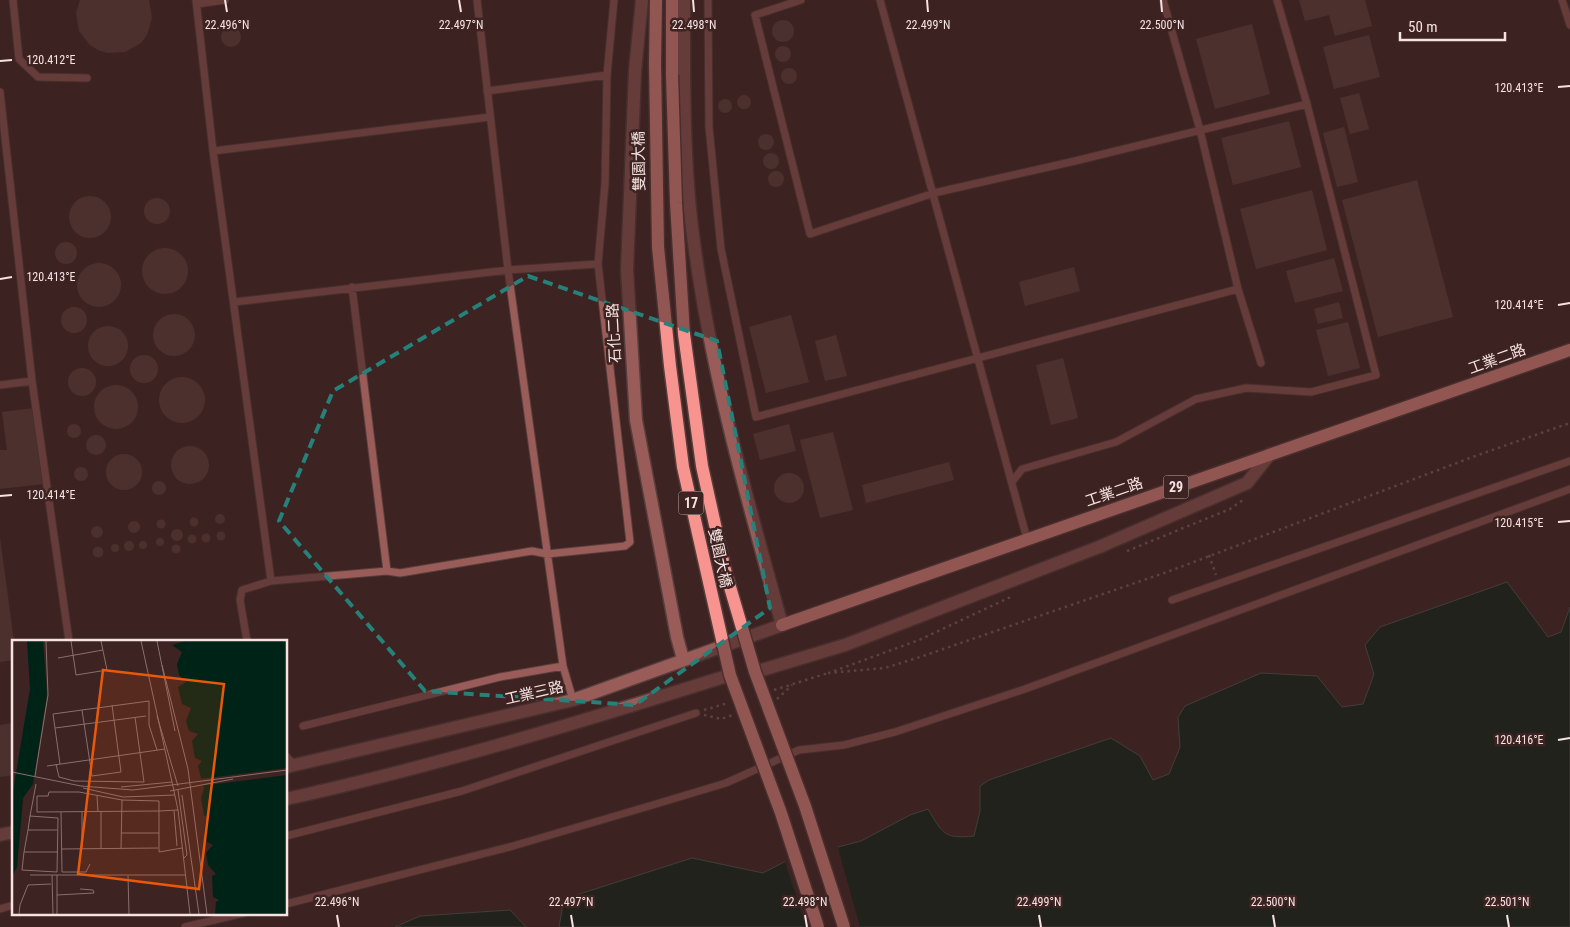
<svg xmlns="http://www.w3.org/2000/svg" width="1570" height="927" font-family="'Roboto Condensed','Noto Sans TC',sans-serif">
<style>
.water{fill:#002317;stroke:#4a5d54}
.pier{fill:#3d2321}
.building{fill:#5d413f}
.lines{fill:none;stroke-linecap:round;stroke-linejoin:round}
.service-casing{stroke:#573e3c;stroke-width:9}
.minor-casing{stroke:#573e3c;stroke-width:15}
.tertiary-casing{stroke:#573e3c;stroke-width:15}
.primary-casing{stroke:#573e3c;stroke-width:15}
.path{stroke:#806967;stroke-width:2.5;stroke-dasharray:2.5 4;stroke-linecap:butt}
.service{stroke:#995c59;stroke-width:7}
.minor{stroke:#995c59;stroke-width:12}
.tertiary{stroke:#995c59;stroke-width:12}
.primary{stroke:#f8948f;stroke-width:12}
.primary-bridge-casing{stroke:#573e3c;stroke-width:15;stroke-linecap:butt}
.primary-bridge{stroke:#f8948f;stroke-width:12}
.marked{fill:none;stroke:#26817a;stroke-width:4;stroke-dasharray:10 6;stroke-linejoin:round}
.ticks{fill:none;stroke:#f6e3e2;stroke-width:2}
.labels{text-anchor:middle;stroke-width:5;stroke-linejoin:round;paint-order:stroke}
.shield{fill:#3d2321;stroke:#bea9a8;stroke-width:1}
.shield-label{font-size:14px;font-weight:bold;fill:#f6e3e2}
.street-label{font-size:15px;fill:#f6e3e2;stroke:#3d2321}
.inset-road{fill:none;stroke:#87706e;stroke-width:1}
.view{fill:#e8590c;fill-opacity:0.15;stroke:#e8590c;stroke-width:2.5}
.inset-edge{fill:none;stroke:#f6e3e2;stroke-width:2.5}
.ticks-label{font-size:12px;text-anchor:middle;fill:#f6e3e2;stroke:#3d2321;stroke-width:5;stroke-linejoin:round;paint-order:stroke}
</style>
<rect width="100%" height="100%" fill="#3d2321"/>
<path class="water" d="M1507,582l41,55 13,-5 9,-25v320h-1011l5,-28 128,-41 71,15 25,-13 73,-19 49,-26 18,-6c15,25 16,30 46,27l6,-25v-25l9,-6 122,-42 29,18 13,24 16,-6 11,-27 -2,-30 7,-11 76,-33 56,3 25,31 21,-3 11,-30 -9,-29 15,-18z
M510,910l16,17h-131l25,-11z"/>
<path class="pier" d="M837,845l23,82h-54l-22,-68z"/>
<path class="building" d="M80,0h69l3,18 -5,17 -6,8 -16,9 -18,1 -9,-3 -8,-5 -11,-14 -3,-18z
M1299,0h66l7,26 -37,10 -6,-21 -24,6z
M772 31a11 11 0 1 1 22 0a11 11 0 1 1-22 0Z
M1252,24l18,70 -55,15 -19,-70z
M221 37a10 10 0 1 1 20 0a10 10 0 1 1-20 0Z
M1369,35l11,42 -46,12 -11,-42z
M775 54a8 8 0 1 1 16 0a8 8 0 1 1-16 0Z
M781 76a8 8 0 1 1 16 0a8 8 0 1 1-16 0Z
M1359,93l10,36 -19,5 -10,-36z
M737 102a7 7 0 1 1 14 0a7 7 0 1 1-14 0Z
M718 106a7 7 0 1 1 14 0a7 7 0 1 1-14 0Z
M1289,121l12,46 -68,18 -12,-47z
M1344,127l14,55 -21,5 -14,-54z
M758 142a8 8 0 1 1 16 0a8 8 0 1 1-16 0Z
M763 161a8 8 0 1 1 16 0a8 8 0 1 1-16 0Z
M768 179a8 8 0 1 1 16 0a8 8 0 1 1-16 0Z
M1417,180l36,137 -75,20 -36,-137z
M1312,190l15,60 -71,19 -16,-60z
M69 217a21 21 0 1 1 42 0a21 21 0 1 1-42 0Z
M144 211a13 13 0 1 1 26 0a13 13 0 1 1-26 0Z
M55 253a11 11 0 1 1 22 0a11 11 0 1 1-22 0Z
M142 271a23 23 0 1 1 46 0a23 23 0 1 1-46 0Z
M1334,258l9,33 -48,12 -9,-32z
M77 285a22 22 0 1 1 44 0a22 22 0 1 1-44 0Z
M1074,267l6,24 -55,15 -6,-24z
M1339,302l4,16 -25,6 -4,-15z
M61 320a13 13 0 1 1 26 0a13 13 0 1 1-26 0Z
M153 335a21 21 0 1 1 42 0a21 21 0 1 1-42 0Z
M791,315l18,67 -43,11 -17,-66z
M1348,322l12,46 -32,8 -12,-46z
M88 346a20 20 0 1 1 40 0a20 20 0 1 1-40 0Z
M836,335l11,41 -22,5 -10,-40z
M130 369a14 14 0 1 1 28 0a14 14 0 1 1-28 0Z
M1063,358l15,60 -27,7 -15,-60z
M68 382a14 14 0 1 1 28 0a14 14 0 1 1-28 0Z
M159 400a23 23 0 1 1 46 0a23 23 0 1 1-46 0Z
M94 407a22 22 0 1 1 44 0a22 22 0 1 1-44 0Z
M34,408l10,76 -44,5v-39h7l-5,-38z
M789,424l7,27 -36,9 -7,-26z
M67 431a7 7 0 1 1 14 0a7 7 0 1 1-14 0Z
M833,432l20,78 -33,8 -20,-78z
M86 445a10 10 0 1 1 20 0a10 10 0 1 1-20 0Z
M171 465a19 19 0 1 1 38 0a19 19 0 1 1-38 0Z
M106 472a18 18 0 1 1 36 0a18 18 0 1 1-36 0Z
M949,462l5,18 -88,23 -4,-18z
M74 474a7 7 0 1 1 14 0a7 7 0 1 1-14 0Z
M774 488a15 15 0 1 1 30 0a15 15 0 1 1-30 0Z
M152 488a7 7 0 1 1 14 0a7 7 0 1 1-14 0Z
M215 519a5 5 0 1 1 10 0a5 5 0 1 1-10 0Z
M189.5 522a4.5 4.5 0 1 1 9 0a4.5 4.5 0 1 1-9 0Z
M156.5 524a4.5 4.5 0 1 1 9 0a4.5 4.5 0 1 1-9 0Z
M128 527a6 6 0 1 1 12 0a6 6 0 1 1-12 0Z
M91 532a6 6 0 1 1 12 0a6 6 0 1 1-12 0Z
M171 535a6 6 0 1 1 12 0a6 6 0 1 1-12 0Z
M216.5 536a4.5 4.5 0 1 1 9 0a4.5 4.5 0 1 1-9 0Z
M201.5 538a4.5 4.5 0 1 1 9 0a4.5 4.5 0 1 1-9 0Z
M187.5 539a4.5 4.5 0 1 1 9 0a4.5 4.5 0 1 1-9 0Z
M0,538l14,103v19l-14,2z
M156 542a4 4 0 1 1 8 0a4 4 0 1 1-8 0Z
M124 546a5 5 0 1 1 10 0a5 5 0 1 1-10 0Z
M139 545a4 4 0 1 1 8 0a4 4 0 1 1-8 0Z
M111 548a4 4 0 1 1 8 0a4 4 0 1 1-8 0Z
M171.5 549a4.5 4.5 0 1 1 9 0a4.5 4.5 0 1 1-9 0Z
M92.5 552a5.5 5.5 0 1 1 11 0a5.5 5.5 0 1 1-11 0Z
M14,723v52l-14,2v-52z"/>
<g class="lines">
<defs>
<path id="service" d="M13,0l6,59 19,18 49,1
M196,0l17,151 58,430
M477,0l31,270 55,396 10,34
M708,0l1,127 12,122 35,168 482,-128
M801,0l-46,15 55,219 124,-41 141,-32 232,-57
M880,0l147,539
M1163,0l37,130 38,159 23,74
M1562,0l8,25
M197,4l28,-4
M487,91l120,-16
M0,92l32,289 37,260
M213,151l277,-34
M352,287l35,284 13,2 132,-22 15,3 78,-8 5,-4 -32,-278 7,-80 2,-109 7,-75
M234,302l274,-32 90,-6
M0,385l32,-4
M1012,482l10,-13 94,-27 80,-43 50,-11 65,4 65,-17 -69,-271 -30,-104
M1172,600l398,-139
M247,641l-7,-41 2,-10 29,-9 116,-10
M303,726l197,-49 63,-11
M286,756l8,9
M286,836l176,-45 234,-78
M286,904l227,-58 143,-42 70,-21 73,-33 45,-5 51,-13 130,-43 545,-200
M0,909l14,-4
M185,927l59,-14"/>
<path id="minor" d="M642,0l-7,71 -8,199 9,150 41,217 6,22
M684,0c0,73 -1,146 7,219 16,139 54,273 91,406
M755,672l90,-27 254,-98 148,-64 23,-29
M286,799c150,-33 298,-78 444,-124"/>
<path id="tertiary" d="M286,767l287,-67 209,-75
M0,835l14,-3"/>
<path id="primary" d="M672,0v75
M655,63l1,-63
M782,625l788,-275"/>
</defs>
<use href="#service" class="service-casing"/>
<use href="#minor" class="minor-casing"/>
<use href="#tertiary" class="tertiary-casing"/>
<use href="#primary" class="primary-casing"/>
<path class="path" d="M1127,551l103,-42 13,-9
M1209,555l7,20
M834,671l85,-31 94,-44
M828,673l57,-5 38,-12 244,-84 311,-117 92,-32
M774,690l54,-17
M777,699l15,-14
M704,710l24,-7
M704,715l17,4 12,-4"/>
<use href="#service" class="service"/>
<use href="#minor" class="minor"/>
<use href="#tertiary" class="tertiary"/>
<use href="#primary" class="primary"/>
<defs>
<path id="primary-bridge" d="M655,63l3,184 12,119 13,101 47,208 51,138 37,114
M672,75l4,128 8,131 18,132 23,104 30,102 50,134 39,121"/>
</defs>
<use href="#primary-bridge" class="primary-bridge-casing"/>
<use href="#primary-bridge" class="primary-bridge"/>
</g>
<path d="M0 0H1570V927H0ZM528,276l189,65 53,267 -135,97 -210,-14 -146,-170 54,-130z" fill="#3d2321" fill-opacity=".55" fill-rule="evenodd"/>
<path class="marked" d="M528,276l189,65 53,267 -135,97 -210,-14 -146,-170 54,-130z"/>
<path class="ticks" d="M225,0l2,12M459,0l2,12M693,0l1,12M927,0l1,12M1161,0l1,12M0,61l12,-1M1558,87l12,-1M0,279l12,-2M1558,305l12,-2M0,496l12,-1M1558,522l12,-1M1558,740l12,-2M337,915l2,12M571,915l2,12M805,915l2,12M1039,915l2,12M1273,915l2,12M1507,915l2,12"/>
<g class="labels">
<g class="shield">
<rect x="1163.5" y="475.5" width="25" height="23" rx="4"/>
<rect x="678.5" y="491.5" width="25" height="23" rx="4"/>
</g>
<g class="shield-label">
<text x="1176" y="492">29</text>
<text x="691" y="508">17</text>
</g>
<g class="street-label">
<text transform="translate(639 161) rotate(-91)" y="5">雙園大橋</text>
<text transform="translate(614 333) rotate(-93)" y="5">石化二路</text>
<text transform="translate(1497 359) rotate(-20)" y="5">工業二路</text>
<text transform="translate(1114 492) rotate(-19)" y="5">工業二路</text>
<text transform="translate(720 558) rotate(78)" y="5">雙園大橋</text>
<text transform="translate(534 693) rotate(-13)" y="5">工業三路</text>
</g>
</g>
<g transform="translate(12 640)">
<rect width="275" height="275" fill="#3d2321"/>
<path d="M15,1h16l4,53 -14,90 -10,14 -6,69 -5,9v-79l18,-108zM173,1h102v273h-72l1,-12 3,-2 -6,-3 -1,-21 4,-2 -8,-9 -2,-12 7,-8 -6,-3 -3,-8 1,-12 4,-3 -5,-4 -3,-17 3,-9 -6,-23 4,-5 -7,-3 -3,-17 6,-7 -9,-3 -3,-10 5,-13 -9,-4 -4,-17 8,-5 -7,-7 -2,-11 5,-12 -10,-7z" fill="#002317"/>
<path d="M275,128v7l-87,11 -1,-7z" fill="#3d2321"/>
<path class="inset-road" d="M59,1l5,34 31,-5 -6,-29M129,1l31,141M145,1l18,90M46,18l45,-8M150,25l26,104 19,145M70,70l10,66 29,-4 -9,-67M145,76l21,70M43,88l91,-12M44,124l3,13 15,4 70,1 -9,-65M48,124l-7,-50 29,-4 67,-9v24l8,25M35,126l118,-17M0,132l69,14 52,4 154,-20M23,136l13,-81 -2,-54M109,147l51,-5 6,28 12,104M71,148l40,9 52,-2M166,150l9,65 -3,3M158,151l63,-12M170,155l17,119M85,156l1,16M162,171l3,35M49,172l1,60h24l4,-8M70,172v36M18,176l28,2 -1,54 -35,-2 2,-18 4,-22 2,-14 6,-32M16,190h29M109,193h38v-22l-122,1v-16h11l1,-4h30l43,8 37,1v10l19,-1M147,193v19l23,-4M109,208l1,-48M49,209l97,-1M89,209v-37M12,212h34M18,235h155M40,235l1,39M116,236l1,38M45,255l37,-2 -1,-3 -13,-1M7,274l1,-9 8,-20 23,-1M45,274v-39"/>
<path class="view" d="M91,30l121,14 -25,205 -121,-15z"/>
<rect width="275" height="275" class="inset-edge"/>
</g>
<g class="ticks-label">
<text x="227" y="29">22.496°N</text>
<text x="461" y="29">22.497°N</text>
<text x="694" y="29">22.498°N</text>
<text x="928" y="29">22.499°N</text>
<text x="1162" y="29">22.500°N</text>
<text x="51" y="64">120.412°E</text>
<text x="1519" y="92">120.413°E</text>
<text x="51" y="281">120.413°E</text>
<text x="1519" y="309">120.414°E</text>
<text x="51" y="499">120.414°E</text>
<text x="1519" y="527">120.415°E</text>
<text x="1519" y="744">120.416°E</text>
<text x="337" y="906">22.496°N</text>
<text x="571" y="906">22.497°N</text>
<text x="805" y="906">22.498°N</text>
<text x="1039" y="906">22.499°N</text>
<text x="1273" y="906">22.500°N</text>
<text x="1507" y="906">22.501°N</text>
</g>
<path d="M1400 32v8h105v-8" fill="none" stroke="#f6e3e2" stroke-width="2.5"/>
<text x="1408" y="32" font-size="15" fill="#f6e3e2" stroke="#3d2321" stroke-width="4" paint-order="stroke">50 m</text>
</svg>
